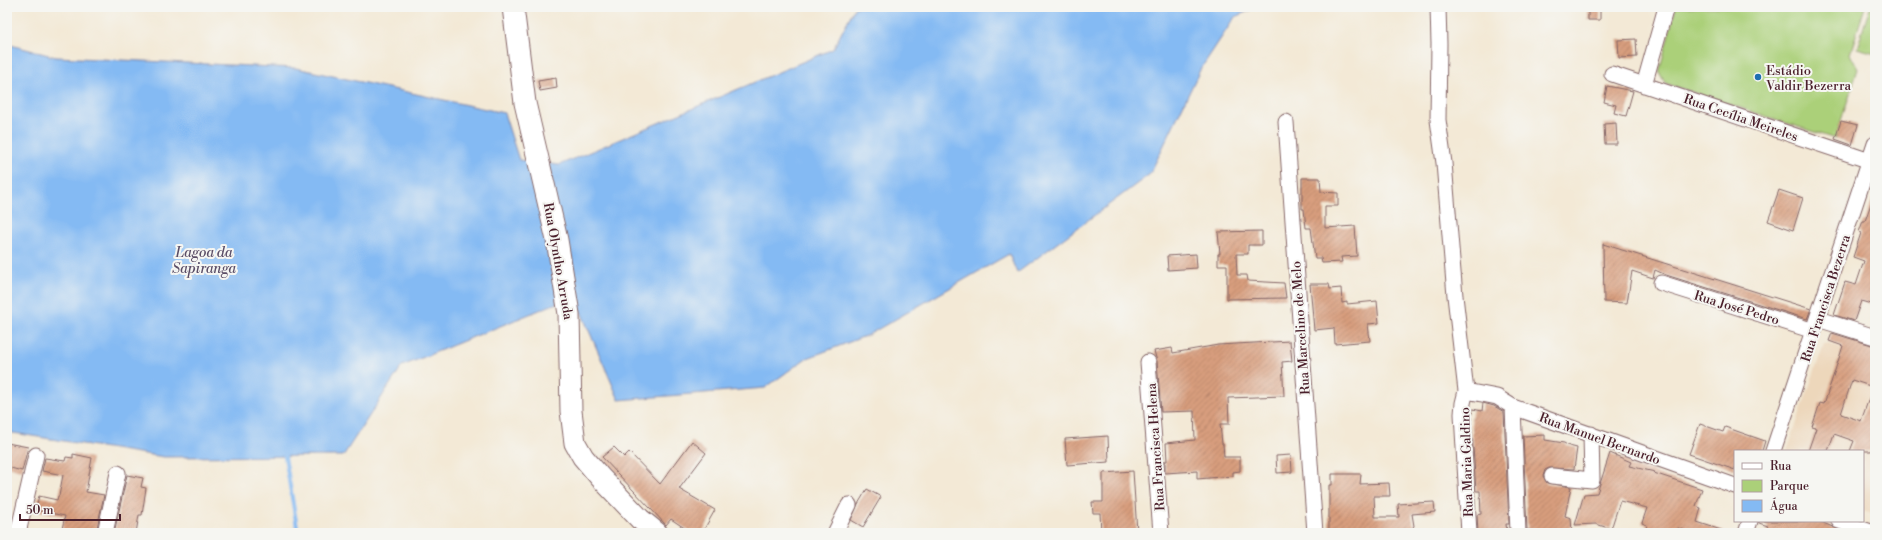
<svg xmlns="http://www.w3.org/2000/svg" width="1882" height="540" font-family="'Libre Bodoni',serif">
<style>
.built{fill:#edd7bb}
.green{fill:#abd079;stroke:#7a7852}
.water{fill:#84baf3;stroke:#676c8f}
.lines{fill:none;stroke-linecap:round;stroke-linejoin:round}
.stream{stroke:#84baf3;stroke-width:4}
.building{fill:url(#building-hatch);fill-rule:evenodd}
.street-casing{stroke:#856667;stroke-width:17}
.secondary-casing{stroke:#856667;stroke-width:23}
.street{stroke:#fff;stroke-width:15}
.secondary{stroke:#fff;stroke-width:21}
.poi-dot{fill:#1f6fb2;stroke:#f6f6f2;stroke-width:1.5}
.labels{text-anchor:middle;stroke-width:4;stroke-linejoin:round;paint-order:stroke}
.poi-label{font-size:13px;fill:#4a1f2b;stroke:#f6f6f2;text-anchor:start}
.street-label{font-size:13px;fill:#4a1f2b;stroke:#f6f6f2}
.water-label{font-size:14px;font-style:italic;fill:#5b4e67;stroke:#f6f6f2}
</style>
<defs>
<pattern id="building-hatch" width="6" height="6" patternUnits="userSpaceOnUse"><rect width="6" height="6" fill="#d89e7e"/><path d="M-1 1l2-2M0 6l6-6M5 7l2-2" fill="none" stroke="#b18067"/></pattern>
</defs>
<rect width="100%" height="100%" fill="#f6f6f2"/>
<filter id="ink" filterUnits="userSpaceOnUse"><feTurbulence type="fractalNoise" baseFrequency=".025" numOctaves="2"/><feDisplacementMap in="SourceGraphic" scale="8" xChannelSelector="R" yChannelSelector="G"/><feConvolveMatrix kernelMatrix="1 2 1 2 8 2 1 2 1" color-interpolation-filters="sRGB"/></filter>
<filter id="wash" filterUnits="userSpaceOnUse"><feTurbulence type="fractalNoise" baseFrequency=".012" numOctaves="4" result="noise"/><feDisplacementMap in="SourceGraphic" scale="16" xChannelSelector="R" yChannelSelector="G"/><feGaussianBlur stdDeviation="0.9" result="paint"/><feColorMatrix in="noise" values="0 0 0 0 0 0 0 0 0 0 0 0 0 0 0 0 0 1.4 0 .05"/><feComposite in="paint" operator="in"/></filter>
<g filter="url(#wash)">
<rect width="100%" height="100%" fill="#f3e9d6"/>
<path class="built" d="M1829,343l46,16v156l-12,-4v-60h-76l37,-107z"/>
<path class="green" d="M1676,7h189l-15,47 8,15 -23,70 -170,-56 -6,-11z
M1870,7h5v46l-18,-5z"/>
<path class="water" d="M855,7h402l-22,10 -35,53 -50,104 -133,99 -8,-19 -141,81 -63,24 -40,29 -146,12 -45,-104 -172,70 -59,90 -179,1 -157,-25v-388l49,13 240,11 208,45 15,47 40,5 274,-116z"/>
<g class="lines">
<path class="stream" d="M284,451l14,82"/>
</g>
<g id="blocks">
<path class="building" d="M1588,7h12v13h-12z
M1636,39l1,18 -18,1 -1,-18z
M556,78l1,10 -17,3 -2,-10z
M1607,86l26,5 -7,25 -12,-3 2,-8 -12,-3z
M1841,121l17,4 -6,20 -17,-6z
M1616,123l1,21h-12l-1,-20z
M1302,178h18l1,14 17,1v13h-13v22l30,-2 2,30 -16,1 1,5 -20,1 -1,-5h-6l-4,-30h-5l-2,-19h-2z
M1779,190l24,8 -10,32 -25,-9z
M1873,198h2v102l-3,-1 -1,5 -10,-3 -7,20 -20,-6 11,-33 11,3 8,-24 -11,-4 8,-24 -2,-1 4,-11h2z
M1262,231v14h-14v9h-12l1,21h10l1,6 36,2 2,15 -59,1v-34h-9v-11h2l-2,-22z
M1603,244l208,65 -4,10 -141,-44 -11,-5 -2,8 -21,-7 -5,32 -23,-1z
M1196,254l1,14 -29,2 -1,-14z
M1310,284h19l1,5 11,-1 1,15 5,-1v2l30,-3 2,22 -11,1 2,17 -35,3 -1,-16 -20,2z
M1832,333l43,13v101l-2,-1 -2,5h-21l4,-10 -20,-7 -6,17h-20l8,-23 -4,-1 8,-24 4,1 19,-58 -14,-5zM1852,380l21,7 -12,34 -20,-7z
M1290,341l2,20 -10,1 2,34 -56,2 1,26h-9l2,20h1l1,13h16v14l-7,1v4l-36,3v-8l-32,2v-12h2l-1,-18 29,-3 -1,-29 -33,1 -4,-51 -3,-10 18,-3 1,5 45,-8z
M1483,403l11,3 10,6 5,112h-3l1,9h-29l-1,-18 4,-1 -1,-23h-4l-5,-74 2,-8 9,2z
M1700,424l23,8 2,-5 40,14 -3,10h-27v19l-46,-16z
M1545,435v5l19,3 5,3 8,2 -3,21 -25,-1 -4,2 -2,6 4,7 24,4 -6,29 6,2 1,15h-42v-3h-3l-4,-94z
M1108,436l1,26 -42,3 -2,-26z
M692,441l14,12 -27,36 36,21 -13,23h-10l-21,-14 -5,6 -64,-68 12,-10 10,10 5,-5 31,32z
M7,443l21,4 -6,24 -15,-4z
M1610,453l21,9 -2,4 26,6 -1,1 48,16 -6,17 5,2 -4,14 27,9v2h-32l-14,-5 -2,5h-14l-16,-5 1,-3 -5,-2 5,-15 -27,-7 -9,28 -15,-5 -21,1 9,-31 13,-1z
M73,454l19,4 -6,34 18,3 -8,38h-35l4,-17 -30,-6 4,-14 18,4 1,-4h1l4,-21 -21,-4 3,-13 20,3 1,-4 7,1z
M1291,455l1,17 -15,1 -1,-17z
M1133,471l4,61 -36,1 -1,-20h-7l-1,-11h11v-29z
M1332,474h29l-1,10 29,-1 1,13h-16l1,21h24l-1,-13 36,-2 1,10 -23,2 2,12 -6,7h-79v-48h3z
M127,475l16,3 -2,9 5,1 -4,27h-3l-3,18h-22z
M867,489l14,8 -18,30 -12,-7 7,-16z
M1759,521h60l27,12h-58l-8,-3 -1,3h-13l2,-7 -9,-3z"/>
</g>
</g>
<g filter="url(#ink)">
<use href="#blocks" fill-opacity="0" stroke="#856667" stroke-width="1"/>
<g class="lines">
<defs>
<path id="street" d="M1438,7l1,37 -1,76 6,43 11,133 11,95 -3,12 -1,11 7,119
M1612,74l258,87
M1644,85l22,-78
M1286,122l29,411
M1661,283l153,48
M1818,319l57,18
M1148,362l13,171
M1466,391l31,6 16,10 222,79
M1513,407l5,126
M1773,451l102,-307
M1552,476l40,4 -1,-46
M1839,521l35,12
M18,533l18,-78
M105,533l13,-60
M835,533l14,-28
M1746,533l4,-12"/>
<path id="secondary" d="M513,7l12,96 32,137 12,74 2,97 4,32 8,14 17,20 40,42 17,14"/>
</defs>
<use href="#street" class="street-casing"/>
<use href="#secondary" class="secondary-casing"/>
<use href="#street" class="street"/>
<use href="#secondary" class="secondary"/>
</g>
</g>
<circle class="poi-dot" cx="1758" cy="77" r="4"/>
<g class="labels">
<g class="poi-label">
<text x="1766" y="75">Estádio<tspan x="1766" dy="15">Valdir Bezerra</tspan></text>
</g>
<g class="street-label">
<text transform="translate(1741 117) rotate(19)" y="5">Rua Cecília Meireles</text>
<text transform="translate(559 261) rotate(80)" y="5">Rua Olyntho Arruda</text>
<text transform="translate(1825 298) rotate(-72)" y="5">Rua Francisca Bezerra</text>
<text transform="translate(1737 307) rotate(17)" y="5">Rua José Pedro</text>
<text transform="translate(1300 328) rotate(-94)" y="5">Rua Marcelino de Melo</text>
<text transform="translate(1600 438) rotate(20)" y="5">Rua Manuel Bernardo</text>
<text transform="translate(1155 447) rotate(-94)" y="5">Rua Francisca Helena</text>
<text transform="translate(1466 462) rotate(-92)" y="5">Rua Maria Galdino</text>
</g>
<g class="water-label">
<text x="204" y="257">Lagoa da<tspan x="204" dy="16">Sapiranga</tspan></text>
</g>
</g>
<rect width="1882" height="540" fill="none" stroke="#f6f6f2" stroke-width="24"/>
<rect x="1734" y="450" width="130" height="72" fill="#f6f6f2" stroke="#b1a0a2"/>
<rect x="1742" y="463" width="20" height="6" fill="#ffffff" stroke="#b1a0a2"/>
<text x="1770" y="470" font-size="12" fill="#4a1f2b">Rua</text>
<rect x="1742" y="480" width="20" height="12" fill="#abd079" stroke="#b1a0a2"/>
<text x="1770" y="490" font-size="12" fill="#4a1f2b">Parque</text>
<rect x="1742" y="500" width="20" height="12" fill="#84baf3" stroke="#b1a0a2"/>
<text x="1770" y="510" font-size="12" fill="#4a1f2b">Água</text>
<path d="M20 514v6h100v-6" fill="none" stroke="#4a1f2b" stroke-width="2"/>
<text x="26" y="514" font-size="12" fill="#4a1f2b" stroke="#f6f6f2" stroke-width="3" paint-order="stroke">50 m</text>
</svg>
